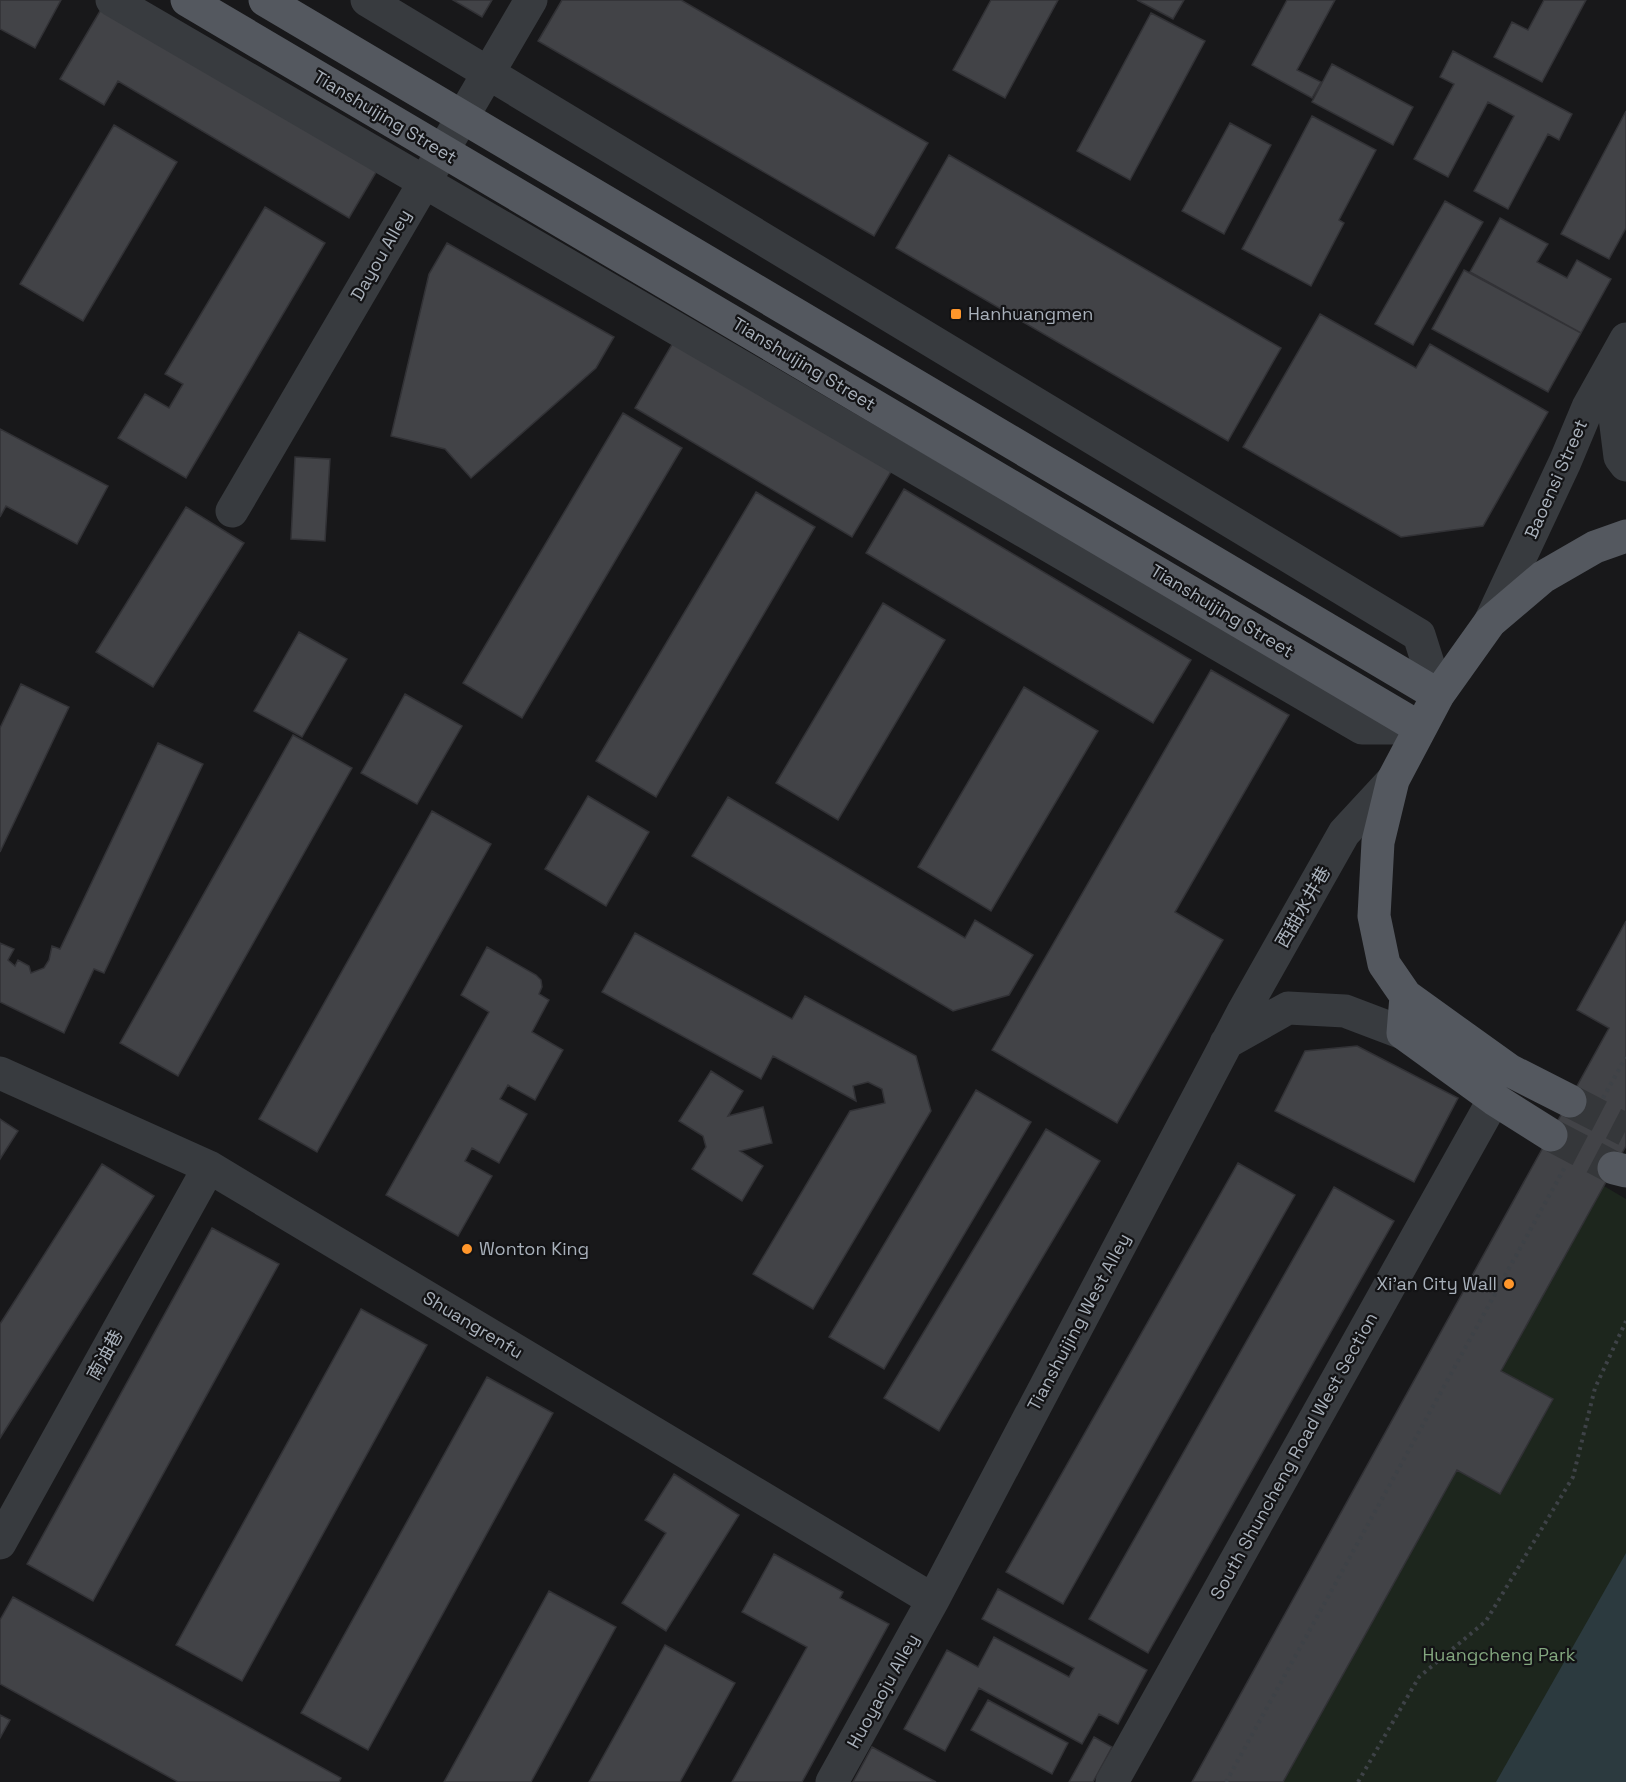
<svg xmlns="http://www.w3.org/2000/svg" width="1626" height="1782" font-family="'Space Grotesk','Noto Sans SC',sans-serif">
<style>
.green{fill:#1d261d}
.water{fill:#2c3a3f}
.building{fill:#424347;stroke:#323236;stroke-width:1.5}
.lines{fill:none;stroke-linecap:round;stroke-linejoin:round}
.major-tunnel{stroke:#35373a;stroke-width:33;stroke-dasharray:33 16;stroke-linecap:butt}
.path{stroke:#3e4247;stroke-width:4;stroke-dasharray:3 4.5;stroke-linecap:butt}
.minor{stroke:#383b3f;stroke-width:33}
.major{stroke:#54585f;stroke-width:33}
.poi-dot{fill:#ff962b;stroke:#131315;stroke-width:2}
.labels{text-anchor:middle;stroke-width:4.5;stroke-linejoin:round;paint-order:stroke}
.street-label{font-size:18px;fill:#a9b1bb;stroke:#131315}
.poi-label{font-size:18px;fill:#a9b1bb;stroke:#131315;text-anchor:start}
.park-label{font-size:18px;fill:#83a77f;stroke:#131315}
</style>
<rect width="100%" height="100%" fill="#18181a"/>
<path class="green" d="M1604,1186l22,13v583h-343l174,-312 44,23 52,-93 -52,-29z"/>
<path class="water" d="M1626,1553v229h-130z"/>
<path class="building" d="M0,0h61l-26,48 -35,-19z
M453,0h39l-10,17z
M562,0h119l247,143 -54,93 -336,-195z
M991,0h67l-53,98 -52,-28z
M1137,0h47l-11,19z
M1287,0h48l-38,70 24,12 -9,16 -60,-33z
M1544,0h42l-44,82 -48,-25 18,-35 16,8z
M103,6l275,163 -29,49 -231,-137 -14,24 -44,-26z
M1151,13l54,28 -75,139 -53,-29z
M1453,51l119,63 -13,26 -11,-6 -40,75 -34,-18 40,-75 -26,-14 -40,75 -34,-18 40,-75 -14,-7z
M1332,64l81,43 -20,38 -81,-43z
M1626,111v117l-17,31 -48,-25z
M1312,116l64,34 -37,70 5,3 -33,63 -69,-37z
M1230,123l41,22 -47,89 -42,-23z
M114,125l63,37 -94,159 -63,-37z
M949,155l332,193 -53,93 -332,-193z
M1445,201l38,21 -70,123 -38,-21z
M265,207l60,36 -139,235 -68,-40 27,-44 24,14 14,-24 -18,-10z
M1500,218l48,26 -11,18 30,16 10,-18 34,19 -30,54 -111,-61z
M447,243l167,94 -18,31 -125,110 -26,-29 -54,-13 38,-162z
M1464,270l117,63 -33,59 -116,-63z
M1320,314l96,54 14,-24 118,68 -65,114 -82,11 -158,-90z
M674,341l218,129 -40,67 -217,-129z
M623,413l59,35 -160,270 -59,-35z
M0,429l108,57 -31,58 -71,-38 -6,11z
M295,457l35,2 -5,82 -34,-2z
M904,489l287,171 -38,63 -287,-170z
M756,492l59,35 -159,270 -60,-36z
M186,507l58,36 -91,144 -57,-35z
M883,603l62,37 -107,180 -62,-37z
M299,632l48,27 -45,78 -48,-26z
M1211,670l78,45 -114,197 48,28 -106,183 -125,-73z
M21,684l48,23 -69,145v-124z
M1024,687l74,44 -107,180 -73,-44z
M405,694l57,32 -45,78 -56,-31z
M293,735l59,33 -174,308 -58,-33z
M158,743l45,21 -99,209 -10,-4 -30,64 -64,-31v-59l14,6 -6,11 7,6 3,-6 11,6 2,7 13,-5 5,-8 3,-14 8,3z
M588,796l61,36 -43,74 -61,-37z
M728,797l237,141 10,-18 58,35 -24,40 -56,16 -261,-155z
M432,811l59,33 -174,308 -58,-33z
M1626,921v225l-125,225 52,28 -53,95 -43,-24 -174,312h-91l417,-754 -32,-18z
M635,933l157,86 13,-23 111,60 15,55 -118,198 -60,-35 97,-163 35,-8 -3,-14 -14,-7 -15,4 3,15 -83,-45 -12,23 -159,-87z
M487,947l49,28 5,5 1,7 -3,7 10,6 -17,32 31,18 -28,50 -27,-15 -8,14 27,15 -28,49 -27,-15 -7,13 27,15 -34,60 -72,-41 103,-183 -28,-17z
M1357,1046l101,52 -44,84 -139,-71 30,-60z
M711,1071l32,20 -15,25 35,-9 9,36 -32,8 23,15 -21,35 -50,-32 14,-22 -3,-11 -24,-15z
M976,1090l55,32 -147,247 -55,-32z
M0,1119l18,12 -18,28z
M1046,1129l54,32 -161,270 -55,-33z
M1238,1163l57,32 -232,409 -57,-32z
M102,1164l52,32 -154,242v-114z
M1334,1187l60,34 -246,432 -59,-34z
M212,1228l67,36 -186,337 -66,-37z
M361,1309l66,36 -185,336 -66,-36z
M487,1377l66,36 -185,337 -67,-37z
M674,1474l65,41 -73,116 -44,-28 44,-70 -21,-13z
M774,1554l69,38 -3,6 49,26 -87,158h-70l75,-135 -65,-35z
M998,1589l149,81 -29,54 -19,-10 -17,30 -103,-56 -34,63 -41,-22 43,-79 31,17 16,-30 75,40 5,-9 -92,-49z
M549,1591l67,36 -85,155h-87z
M13,1597l328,181 -2,4h-161l-178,-98v-64z
M665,1645l70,38 -55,99h-91z
M988,1700l80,43 -16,31 -81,-44z
M0,1715l10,5 -10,18z
M1094,1737l18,10 -19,35h-24z
M872,1747l64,35h-83z"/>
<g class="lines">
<path class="major-tunnel" d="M1570,1101l56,29
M1551,1135l63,33"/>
<path class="path" d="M1603,1098l23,-41
M1226,1782l340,-617
M1358,1782l61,-105 67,-56 87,-144 22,-89 31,-67"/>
<path class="minor" d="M112,0l1250,728h58
M367,0l1052,635 19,60
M1609,370l11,87 6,8
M232,511l299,-511
M1490,622l75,-160 23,-55 38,-68
M1226,1043l62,-35 57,3 58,22
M0,1073l209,94 724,433
M0,1543l209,-376
M832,1782l101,-182 311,-590 100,-177 49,-53
M1112,1782l382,-683"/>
<path class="major" d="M187,0l1233,728
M265,0l1173,695
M1406,996l-3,37 91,66 57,36
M1570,1101l-61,-31 -103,-74 -22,-32 -10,-48 4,-74 15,-62 45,-85 52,-73 53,-45 52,-30 31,-11
M1614,1168l12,3"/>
</g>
<g class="poi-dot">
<rect x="950" y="308" width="12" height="12" rx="3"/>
<circle cx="467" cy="1249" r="6"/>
<circle cx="1509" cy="1284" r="6"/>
</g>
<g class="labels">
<g class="street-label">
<text transform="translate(385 117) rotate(31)" y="6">Tianshuijing Street</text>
<text transform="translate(381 255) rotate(-60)" y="6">Dayou Alley</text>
<text transform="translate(804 364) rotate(31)" y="6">Tianshuijing Street</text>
<text transform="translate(1556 479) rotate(-66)" y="6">Baoensi Street</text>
<text transform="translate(1222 611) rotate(31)" y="6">Tianshuijing Street</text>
<text transform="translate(1303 907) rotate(-60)" y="6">西甜水井巷</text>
<text transform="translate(1079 1322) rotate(-62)" y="6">Tianshuijing West Alley</text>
<text transform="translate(473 1325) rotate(31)" y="6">Shuangrenfu</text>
<text transform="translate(105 1355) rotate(-61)" y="6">南油巷</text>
<text transform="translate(1294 1456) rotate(-61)" y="6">South Shuncheng Road West Section</text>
<text transform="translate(883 1691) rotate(-61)" y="6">Huoyaoju Alley</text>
</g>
<g class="poi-label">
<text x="968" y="320">Hanhuangmen</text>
<text x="479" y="1255">Wonton King</text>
<text x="1497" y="1290" text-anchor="end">Xi'an City Wall</text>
</g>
<g class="park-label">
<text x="1499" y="1661">Huangcheng Park</text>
</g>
</g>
</svg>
